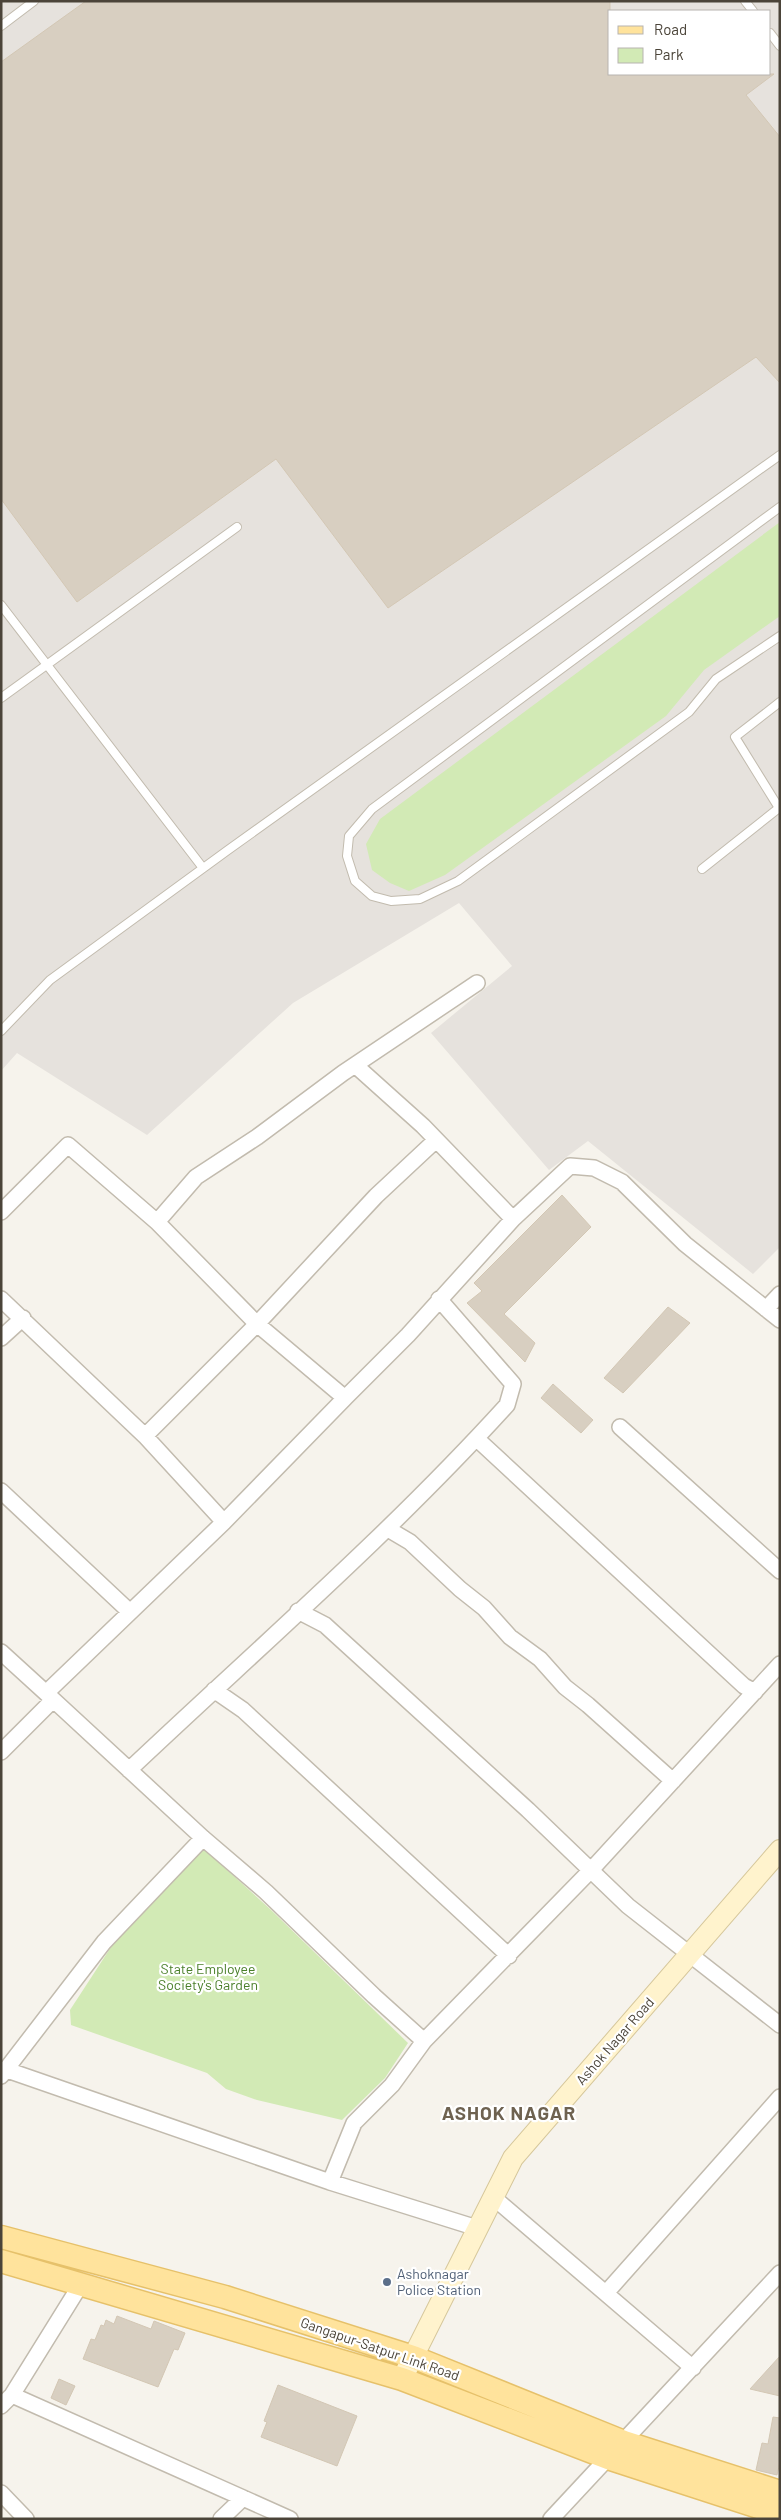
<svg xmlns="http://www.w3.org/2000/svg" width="781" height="2520" font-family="Barlow,sans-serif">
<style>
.industrial{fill:#e6e2dd;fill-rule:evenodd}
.green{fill:#d2eab5}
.building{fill:#d8cfc1;stroke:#d3c7b4}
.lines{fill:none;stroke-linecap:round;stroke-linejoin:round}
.lane-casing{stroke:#c2bbae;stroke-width:10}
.street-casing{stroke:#c2bbae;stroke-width:18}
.secondary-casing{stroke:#d6c79b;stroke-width:22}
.primary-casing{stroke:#e6c16a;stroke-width:25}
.lane{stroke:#fff;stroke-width:8}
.street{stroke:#fff;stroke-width:15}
.secondary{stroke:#fff3cd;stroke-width:20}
.primary{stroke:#ffe39c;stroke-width:22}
.service-dot{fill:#5c6f8a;stroke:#fff;stroke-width:2}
.labels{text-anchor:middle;stroke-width:4.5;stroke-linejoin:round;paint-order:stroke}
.park-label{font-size:14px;fill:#4a7f2a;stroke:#fff}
.street-label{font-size:14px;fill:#4b4439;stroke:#fff}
.service-label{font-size:14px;fill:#4e5e75;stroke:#fff;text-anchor:start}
.district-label{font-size:19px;font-weight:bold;letter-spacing:1px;fill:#6e6250;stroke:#fff}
</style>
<rect width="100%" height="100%" fill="#f6f3ec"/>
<path class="industrial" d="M1,1h779v1246l-27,27 -165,-133 -39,29 -118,-137 81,-67 -53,-63 -166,100 -146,132 -130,-82 -16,18zM610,11h160v63h-160z"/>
<path class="green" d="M780,522v94l-76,54 -38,46 -221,159 -36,16 -19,-8 -18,-13 -6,-26 14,-25z
M203,1848l67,61 138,134 -23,35 -43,42 -85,-20 -31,-11 -19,-16 -136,-48 -1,-15 43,-66z"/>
<path class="building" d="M86,1h524v73h164l-28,21 34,42v246l-24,-26 -368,251 -112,-149 -199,143 -76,-103v-437z
M562,1195l29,32 -87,87 31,29 -10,19 -58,-59 15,-12 -8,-8z
M668,1307l22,16 -67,70 -19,-15z
M553,1384l40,36 -12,13 -40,-35z
M117,2316l34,13 3,-8 31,12 -7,17 -4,-1 -16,38 -75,-28 8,-20 4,1 6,-15 3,1 2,-6 8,4z
M780,2356v40l-30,-7z
M59,2379l16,7 -9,19 -15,-7z
M278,2385l79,31 -20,50 -76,-29 6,-15 -3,-1z
M773,2417l7,1v44l-3,13 -21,-5 6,-27 6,1z"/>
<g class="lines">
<defs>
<path id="lane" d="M745,1l8,10
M1,26l33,-25
M770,33l10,13
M780,507l-408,302 -23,27 -2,20 8,25 17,15 19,5 29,-2 38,-18 231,-169 27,-33 64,-43
M1,605l202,263
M1,698l236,-171
M702,869l77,-61 -44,-71 45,-35
M1,1031l49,-51 178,-130 552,-395"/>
<path id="street" d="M1,1212l67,-67 89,77 100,102 -112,112 -144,-137
M513,1219l57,-53 24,2 28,14 63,62 95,76
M157,1222l39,-45 61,-40 86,-64 134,-90
M766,1309l14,-15
M1,1338l22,-20
M345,1398l63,-63 105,-116 -90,-93 -68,-61
M620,1427l160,144
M145,1436l79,86
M477,1439l267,247 11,6
M1,1491l129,121
M388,1529l22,13 50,47 24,19 26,29 30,22 25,28 23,18 85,76
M298,1611l27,14 203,185 100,96 152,119
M1,1652l45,41 178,-171 121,-124 -88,-74 119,-128 60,-56
M214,1690l29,20 266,246
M46,1693l157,145 63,54 108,104 50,45 -32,44 -38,38 -24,59 147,46
M1,1752l52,-52
M129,1770c127,-120 260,-235 378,-365l6,-21 -74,-85
M424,2041l168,-172 188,-205
M7,2070l323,112
M1,2076l103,-134 99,-104
M493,2197l200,171
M606,2293l174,-196
M12,2395l69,-111
M1,2406l11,-11 278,124
M1,2493l25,26
M221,2519l22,-21
M551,2519l229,-246"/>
<path id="secondary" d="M402,2379l111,-221 267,-308"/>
<path id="primary" d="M1,2237l224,60 188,60 211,85 156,50
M1,2261l401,118 206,79 172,56"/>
</defs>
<use href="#lane" class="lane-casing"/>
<use href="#street" class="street-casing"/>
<use href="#secondary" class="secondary-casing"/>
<use href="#primary" class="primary-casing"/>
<use href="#lane" class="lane"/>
<use href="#street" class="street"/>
<use href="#secondary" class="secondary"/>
<use href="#primary" class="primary"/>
</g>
<circle class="service-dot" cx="387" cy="2282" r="5"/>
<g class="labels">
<g class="park-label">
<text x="208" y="1974">State Employee<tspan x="208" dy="16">Society's Garden</tspan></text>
</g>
<g class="street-label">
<text transform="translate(615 2041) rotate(-49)" y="5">Ashok Nagar Road</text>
<text transform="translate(380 2349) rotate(19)" y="5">Gangapur-Satpur Link Road</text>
</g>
<g class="service-label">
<text x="397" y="2279">Ashoknagar<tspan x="397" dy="16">Police Station</tspan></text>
</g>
<g class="district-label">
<text x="509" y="2120">ASHOK NAGAR</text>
</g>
</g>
<rect width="781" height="2520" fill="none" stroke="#4b4439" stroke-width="5"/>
<rect x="608" y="10" width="162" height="65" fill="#ffffff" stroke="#b7b4b0"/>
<rect x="618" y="26" width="25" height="8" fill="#ffe39c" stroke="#b7b4b0"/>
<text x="654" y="35" font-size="15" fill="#4b4439">Road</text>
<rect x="618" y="48" width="25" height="15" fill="#d2eab5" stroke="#b7b4b0"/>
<text x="654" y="60" font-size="15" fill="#4b4439">Park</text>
</svg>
